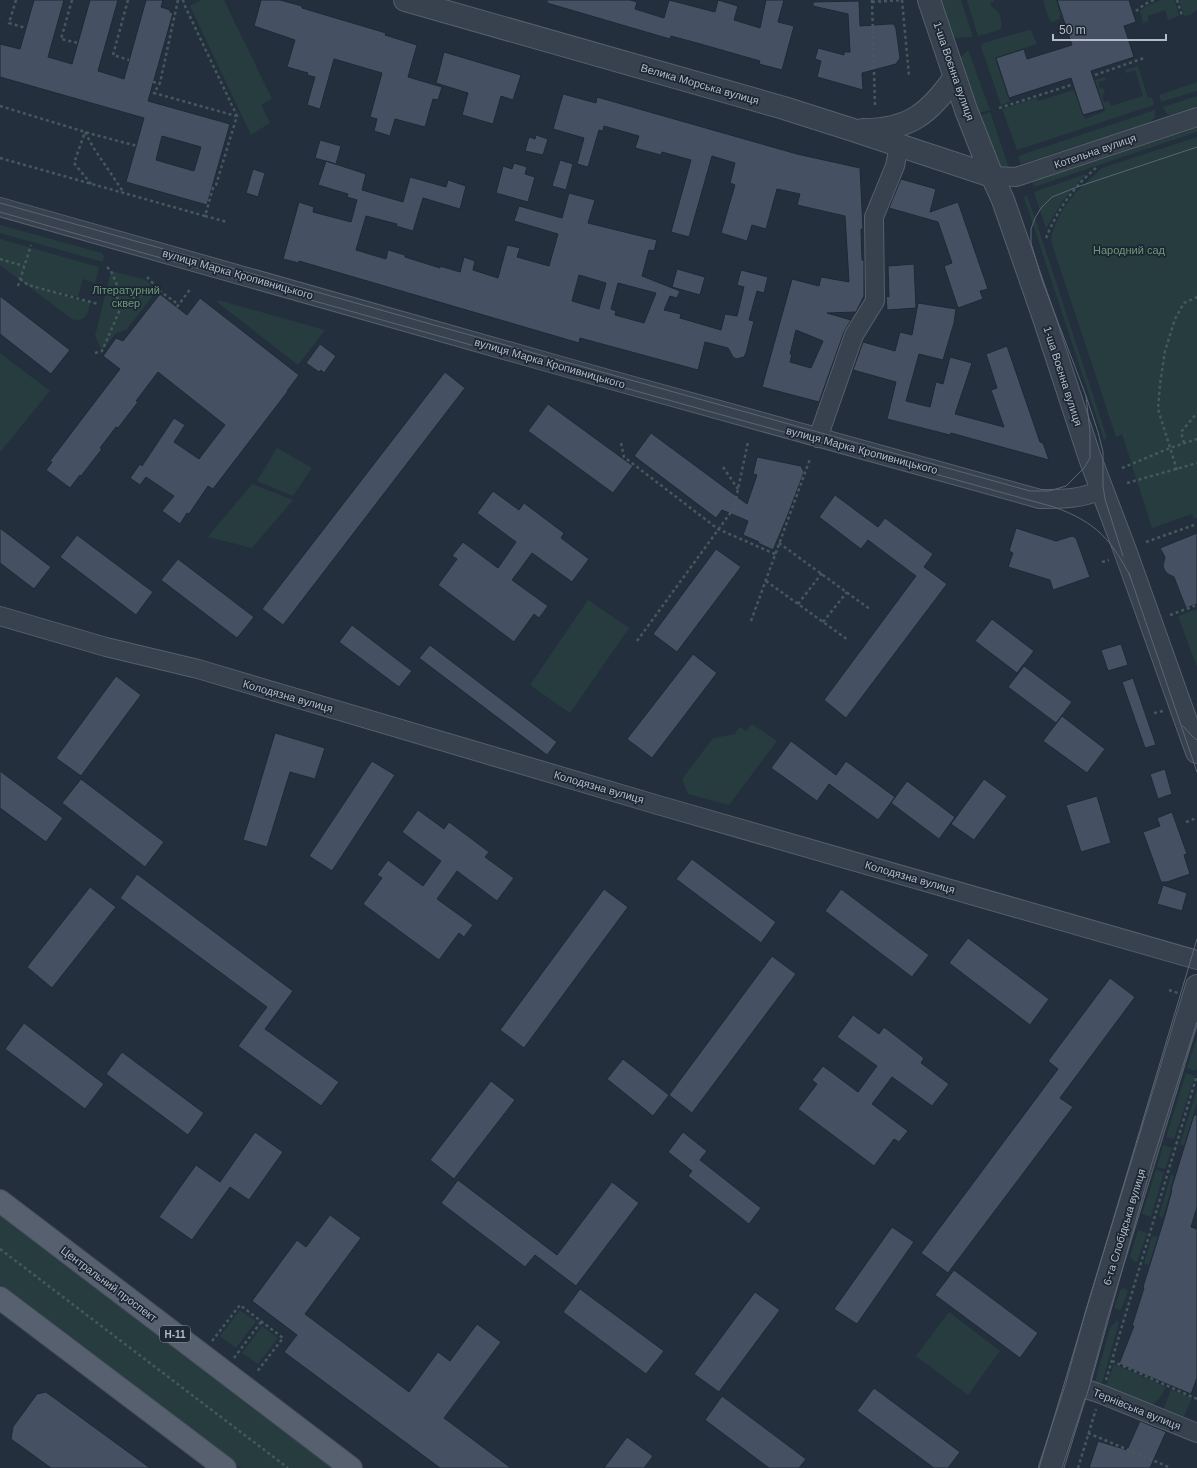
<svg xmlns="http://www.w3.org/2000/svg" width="1197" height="1468" font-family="Helvetica,sans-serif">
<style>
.green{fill:#263c3f}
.building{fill:#455162;stroke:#1f2835;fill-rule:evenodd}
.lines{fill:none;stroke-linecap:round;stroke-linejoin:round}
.minor-casing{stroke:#565f6c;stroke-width:20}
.tertiary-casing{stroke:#565f6c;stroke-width:24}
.primary-casing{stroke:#414a57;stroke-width:24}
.path{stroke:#44595c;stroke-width:2.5;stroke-dasharray:3 3;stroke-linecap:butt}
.minor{stroke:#38414e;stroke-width:18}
.tertiary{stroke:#38414e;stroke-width:22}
.primary{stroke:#56606e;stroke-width:22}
.tram{stroke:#5a6575;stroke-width:1}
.labels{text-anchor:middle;stroke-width:3.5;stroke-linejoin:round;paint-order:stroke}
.shield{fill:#1d2633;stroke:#878f9c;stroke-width:1}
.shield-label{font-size:10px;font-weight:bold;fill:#b4bcc9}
.street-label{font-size:11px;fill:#b4bcc9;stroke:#1d2633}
.park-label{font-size:11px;fill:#6b9a76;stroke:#1d2633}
</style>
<rect width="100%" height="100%" fill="#242f3e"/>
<path class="green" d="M202,0h22l48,99 -11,6 9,18 -19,12 -61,-129z
M938,0h23l12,37 -22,1z
M967,0h10l4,13 -4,-13h16l1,2 -4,1c2,5 4,5 7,8 4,4 5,12 4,17l-2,2 -21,6z
M1043,0h13l5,15 -2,1 1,3 -8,3 -3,-3z
M1161,0h14l4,16 -11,4 -3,-10 -17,6v5l-5,2 -3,-12 6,-5z
M1179,0h18v10l-7,5 -6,1z
M1029,30h2l6,14 -42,14 15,44 -9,3 -20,-58 2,-4z
M968,50l22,60 -11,3 -20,-52 3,-5z
M1138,66l10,32 4,-1 2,8 -137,45 -15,-41 35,-11 1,3 36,-11 11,29 20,-8 -10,-31 10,-3 1,3 -8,2 2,7 3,-1 2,6 -3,1 2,7 5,-1 2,5 32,-10 -8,-26 -9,3 -1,-3z
M1197,82v9l-36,11 -2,-7z
M1197,96v10l-27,9 -3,-1 -4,-7z
M1155,110v7l-4,5 -130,42 -3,-8z
M990,112l19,56 -7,1 -4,-2 -18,-51z
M1197,128v4l-163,55 -2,-5z
M1197,137v381l-3,1 -2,-5 -40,14 -30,-94 -6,3 -64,-193 -1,-6 3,-11 9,-18 13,-17 26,-24z
M1086,174l-22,25 -18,29 -12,-36z
M1027,196l8,22 72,220 -3,2 -80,-243z
M0,225l102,28 2,3 -1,6 -103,-29z
M0,239l99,28 -4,16 -12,-4 -5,18 -20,-5v2l32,9c-2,11 -5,20 -18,16l-72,-54z
M111,271l32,8 4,2 9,11 -29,37 -12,5 -13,17 -7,-15z
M218,300l107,30 -27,35 -81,-63z
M0,353l50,38 -50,61z
M277,448l35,20 -19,28 -36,-15z
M252,484l41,16 -41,48 -44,-11z
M588,600l41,28 -59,85 -40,-28z
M1197,609v58l-19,-51z
M752,724l25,17 -48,64 -41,-11 -6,-15 31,-41 22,-4 4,-7 7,4z
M1197,1038v29l-1,4 -9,-3z
M1186,1073l9,3 -21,63 -8,-2z
M1197,1089v14l-13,43 -4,-2z
M1163,1145l9,3 -7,21 -8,-2z
M1156,1170l8,2 -13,45 -9,-3z
M1171,1175l3,1 -4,14v3l-7,24 -4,-1z
M0,1214l334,254h-93l-241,-183z
M1138,1230l9,3 -10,29 -4,-1 -3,-5z
M1152,1236l6,1 -9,28 -5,-2z
M1123,1288l3,1 2,2 -7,19 -5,-1 -1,-3 5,-16z
M240,1310l16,11 -20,27 -16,-12z
M949,1312l51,39 -32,44 -52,-39z
M1116,1321l3,1 -17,61 -3,2 -4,-3 15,-54z
M262,1326l16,12 -20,26 -16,-11z
M1114,1364l52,23c-5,9 -8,16 -18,20l-43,-19z
M1171,1389l21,9 -10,23 -20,-8z"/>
<path class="building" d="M34,0h30l-16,57 24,7 18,-64h28l-20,71 26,8 22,-79h17l-2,7 9,3v2l3,1 -25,88 82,23 -23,81 -81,-23 18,-64 -144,-41v-33l20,5zM162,136l39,11 -7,24 -38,-11z
M261,0h19l22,6v2l84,25 -1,2 32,10 -9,32 34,10 -4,13 -5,-1 -8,28 -30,-8 -5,17 -16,-5 3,-12 -7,-2 12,-44 -48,-14 -14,50 -13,-4 8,-28 -8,-2 1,-2 -21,-6 8,-27 -41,-14z
M547,0h83l7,2 -2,7 29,9 5,-18 46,12 3,-12 20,6 -4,14 26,8 6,-28h18l-6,22 16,4 -12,44 -23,-6 1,-3 -63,-18 -26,-7 -1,3 -123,-36z
M1057,0h72l7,22 -12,4 10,31 -43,14 13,38 -21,6 -12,-37 -62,20 -13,-40 28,-9 3,10 45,-14z
M859,1l1,25 29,-2h5l2,5 4,29 -4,6 -34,9 1,17 -46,-13 4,-16 -6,-2 3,-11 26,7v-3h6l-2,-38 -35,-8v-4z
M444,52l77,23 -8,25 -12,-4 -8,28 -31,-9 6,-22 -32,-10z
M563,94l33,9 1,-6 200,57 63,14 3,61h-2l1,31h2v36l-8,16 -29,1 24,7 -7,12 -25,70 -57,-15 30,-108 27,7 2,-9 28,5 -4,-66 -48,-11 3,-11 -23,-5 -11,40 -14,-4 -5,16 -26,-8 14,-48 -5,-2 5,-20 -23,-7 -23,81 -18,-5 20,-72 -29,-8 -1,3 -26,-7 4,-12 -35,-10 -1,5 -4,-1 -11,37 -11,-3 7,-26 -31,-9zM796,330l27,11 -12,27 -21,-6 2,-8h-2z
M536,135l12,4 -5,16 -18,-4 4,-14 6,2z
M320,140l21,6 -5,18 -21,-6z
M560,160l13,4 -7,26 -14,-4z
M326,161l40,13 -4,16 41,12 7,-25 36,10 2,-7 18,6 -6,23 -37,-11 -10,33 -17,-5 1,-2 -31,-8 -10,34 30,9 2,-9 17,5v2l35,11v-2l20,6 4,-15 11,4 -2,9 25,8 9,-33 13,3 -3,9 32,9 9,-32 -44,-13 5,-15 43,12 7,-25 26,7 -7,23 69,17 -3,11 -5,-1 -7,26 38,15 -3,7 -7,-2 -6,14 17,4 -1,4 41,12 4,-16 12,2 7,-29 -7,-2 4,-15 27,7 -4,16 -7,-2 -8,29 5,1 -8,32 -2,4 -8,2 -3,-2 -5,-9 -23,-6 -7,28 -118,-32 -1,5 -280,-82v2l-16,-4 16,-57 15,5 -1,5 38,10 6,-22 -10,-3 1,-3 -30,-9zM579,275l27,8 -7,26 -27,-8zM618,283l38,10 -12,30 -29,-8 1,-4 -5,-2z
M514,163l13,4 -2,7 10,3 -7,25 -32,-9 7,-27 9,3z
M253,169l12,4 -7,24 -12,-4z
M901,179l35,10 -6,23 28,-10 30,87 -8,2 3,8 -25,9 -14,-42 8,-3 -14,-41 -49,-14z
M914,264l2,44 -29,2 -1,-14 3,1 -1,-31z
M677,269l28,8 -5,18 -28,-8z
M160,294l27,21 13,-17 99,77 -12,16h1l-75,98 -5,-3 -19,28 -2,-1 -7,11 -18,-13 12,-15 -28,-19 -6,8 -10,-7 10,-14 2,2 32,-48 11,7 -11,17 25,17 26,-34 -67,-53 -22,29 2,1 -20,26 -2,-1 -16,21 2,1 -21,27 -1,-1 -10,13 -24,-18 6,-8 -2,-1 70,-92 -17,-13 13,-18 7,3z
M0,296l70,54 -19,24 -51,-40z
M918,303l38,6 -2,14 -11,37 -24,-6 -13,47 24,6 6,-25 7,2 7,-27 22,6 -17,51 49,13 -13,-37 6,-2 -11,-34 21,-8 33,96 3,1 6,17 -98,-27 -1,2 -63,-16 9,-37 -43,-12 10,-28 32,9 5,-19 12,3z
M320,344l16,12 -12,17 -3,-3 -2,2 -13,-9z
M445,372l20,16 -182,237 -21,-16z
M548,404l85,62 -20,27 -85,-62z
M651,433l96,71 10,-29 -4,-1 4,-17 44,9 3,6 -17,45 -14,33 -15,-7 1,-1 -16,-7 5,-14 -26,-11 -6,8 -82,-62z
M493,491l26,19 5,-7 40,30 -3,5 28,21 -17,23 -40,-29 -20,27 36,26 -9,12 -5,-4 -20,28 -76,-57 19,-26 -5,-3 11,-14 35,26 18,-26 -39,-29z
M835,495l43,32 7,-9 48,36 -9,13 23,17 -101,134 -22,-18 92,-124 -48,-36 -7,9 -42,-32z
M0,528l51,39 -17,22 -34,-26z
M1016,528l40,13 16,-5 4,2 14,39 -37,13 -3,-10 -42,-13 5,-14 -4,-2z
M1197,533v71l-11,4 -12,-31 -6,-3 -3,-3 -2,-5 2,-9 -5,-9z
M77,535l76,57 -17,23 -76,-58z
M716,549l25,18 -64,85 -24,-18z
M178,559l76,58 -17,21 -76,-58z
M992,619l42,32 -17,22 -42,-32z
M352,625l60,46 -13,16 -60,-45z
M1121,644l7,21 -20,6 -7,-21z
M430,645l127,97 -10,13 -128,-97z
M693,654l24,19 -65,85 -25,-19z
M1024,666l48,36 -16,21 -48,-36z
M116,676l25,19 -60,81 -25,-18z
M1133,678l23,67 -11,3 -23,-66z
M1062,716l43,33 -18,24 -44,-32z
M275,733l50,15 -10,31 -25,-7 -23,75 -24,-7z
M791,741l45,34 10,-14 49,36 -17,23 -49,-36 -12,17 -46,-33z
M372,761l23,14 -63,96 -23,-15z
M1165,769l7,25 -14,5 -8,-25z
M0,771l63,47 -17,24 -46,-34z
M81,779l83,63 -19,25 -83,-64z
M984,779l23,17 -33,44 -23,-16z
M907,781l48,36 -16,22 -48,-36z
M1097,796l14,47 -30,9 -15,-47z
M418,810l26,19 5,-7 40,30 -4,5 29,21 -17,23 -40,-30 -20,28 36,26 -9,12 -5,-4 -20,27 -76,-56 19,-26 -5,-3 11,-15 35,26 18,-25 -39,-29z
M1172,812l15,42 -3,1 6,19 -23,8h-6l-18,-50 17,-6 -3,-8z
M692,859l84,63 -15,21 -85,-64z
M137,874l156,117 -28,38 74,53 -18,24 -83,-60 29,-39 -147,-109z
M1163,885l24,8 -5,18 -25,-7z
M90,887l26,20 -64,81 -25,-21z
M604,889l24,18 -104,141 -24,-18z
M841,889l88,66 -17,22 -87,-66z
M968,938l81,61 -19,26 -81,-62z
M772,956l24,18 -104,139 -23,-18z
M1110,978l25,19 -75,101 13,9 -125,166 -27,-20 137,-184 -10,-8z
M853,1015l26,19 5,-7 40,31 -3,5 28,21 -17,22 -40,-29 -20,27 36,27 -9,11 -5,-3 -20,27 -76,-57 19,-25 -5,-4 11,-14 35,26 19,-26 -40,-29z
M24,1023l80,61 -19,25 -80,-60z
M122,1052l82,61 -16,22 -82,-61z
M623,1059l46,36 -16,21 -46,-37z
M491,1081l24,19 -61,79 -24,-19z
M1194,1115h3v92l-6,20 6,2v149l-6,16 -72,-30 15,-38h-2l12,-38 -1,-1 22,-71 7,-26h-1z
M255,1132l28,20 -34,48 -19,-13 -38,53 -33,-23 37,-52 24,17z
M683,1132l24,19 -7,9 61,48 -12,16 -61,-48 4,-5 -24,-19z
M458,1180l99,75 55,-73 27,21 -63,83 -41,-31 -10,12 -84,-64z
M330,1215l31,23 -56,76 104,78 29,-40 12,9 27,-37 24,18 -57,76 67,50h-71l-156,-116 13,-17 -45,-34 45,-61 9,7z
M892,1227l22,15 -57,82 -23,-15z
M954,1270l84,63 -18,25 -85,-63z
M580,1289l84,62 -18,23 -83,-62z
M755,1292l25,18 -61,82 -25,-18z
M874,1388l86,64 -12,16h-14l-77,-57z
M46,1392l104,76h-99l-40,-29 2,-12 24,-33z
M722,1396l84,63 -7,9h-30l-64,-48z
M1140,1421l26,11 -16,36h-61l9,-27 29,9z
M627,1437l26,19 -9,12h-40z"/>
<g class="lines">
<defs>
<path id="minor" d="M992,176l24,1 181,-60
M0,207l554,157 486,135c25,0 39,0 62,-9
M818,438l36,-103 21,-34 -1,-84 21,-51 4,-20
M0,616l106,31 92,22 460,136 539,155
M1077,1386l24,8 96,39"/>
<path id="tertiary" d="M405,0l379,108 69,22 139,46
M929,0l37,110 26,66 11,24 42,121 45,137 36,95 71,199
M863,130c46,0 66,-16 92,-53
M1050,1468l27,-82 20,-73 100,-327"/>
<path id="primary" d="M0,1201l351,267
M0,1298l225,170"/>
</defs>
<use href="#minor" class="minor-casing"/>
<use href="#tertiary" class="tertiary-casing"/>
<use href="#primary" class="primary-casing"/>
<path class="path" d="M16,0l-7,23 17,5
M72,0l-11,39 17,4
M128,0l-15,55 16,5
M178,0l-18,83 -6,10 82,23
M872,0l3,107
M902,0l7,76
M1177,0l5,16
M872,2l31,-2
M1136,11l9,-7 9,-4
M1095,75l49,-17
M153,82l7,1
M0,106l92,28 45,12
M999,108l72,-23
M0,158l205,58 8,-28 3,-3 21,-69 -53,-112 -1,-4
M91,184l-17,-21 11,-31 8,15 31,46
M205,216l22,6
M1046,238c11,-27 27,-51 50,-70
M0,259l24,7
M107,267l4,4 9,21
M147,277l14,15 17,12
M20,279l8,6 70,19
M18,286l13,-41
M134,296l27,-4
M177,307l14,-19
M95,353l7,-2 19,-44c8,0 12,-3 13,-11l-4,-4 -6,-2c-8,4 -8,10 -3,17
M621,443l3,14 94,72 57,25
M1184,443l-3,-11 16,-19
M723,467l15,22
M1122,468l48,-20 27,-9
M1177,470l-19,-61 2,-25 5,-33 10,-32 9,-16 13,-6
M1127,483l70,-20
M1146,542l51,-18
M779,543l92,67
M1102,562l7,-2
M766,581l82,59
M798,604l24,-31
M1170,615l27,-10
M751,621l59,-162
M823,622l24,-30
M637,641l97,-133 14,-66
M1154,713l9,-2
M1186,822l11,-4
M1169,990l9,3
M0,1249l288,219
M212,1341l28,-36 43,33 -27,35
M234,1358l27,-36
M1112,1361l85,38
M1106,1380l91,-305
M1088,1433l83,35
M1078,1468l18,-59"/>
<use href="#minor" class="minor"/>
<use href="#tertiary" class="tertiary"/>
<use href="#primary" class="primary"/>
<path class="tram" d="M0,203l555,156 475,132h19l7,-2 10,-3 18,-18 6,-10v-26l-4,-36
M0,212l147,42 406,114 501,139c42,15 58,33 77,71
M1123,556l-18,-57 -2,-13v-34l-5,-20 -12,-36 -44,-116 -11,-37v-14l4,-11 6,-10 11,-11 25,-10 120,-40
M1129,573l68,199
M1183,726l9,10 5,4
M1039,1468l158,-529
M1064,1468l28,-90 60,-215 45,-141"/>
</g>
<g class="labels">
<rect class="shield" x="160" y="1326" width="30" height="16" rx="3"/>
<g class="shield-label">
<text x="175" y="1338">Н-11</text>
</g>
<g class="street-label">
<text transform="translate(954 71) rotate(71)" y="4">1-ша Воєнна вулиця</text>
<text transform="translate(700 84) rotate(16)" y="4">Велика Морська вулиця</text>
<text transform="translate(1095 151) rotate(-19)" y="4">Котельна вулиця</text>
<text transform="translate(238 274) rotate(16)" y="4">вулиця Марка Кропивницького</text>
<text transform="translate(550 363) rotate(16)" y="4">вулиця Марка Кропивницького</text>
<text transform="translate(1063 376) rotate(72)" y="4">1-ша Воєнна вулиця</text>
<text transform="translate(862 450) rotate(15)" y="4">вулиця Марка Кропивницького</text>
<text transform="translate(288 696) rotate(16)" y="4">Колодязна вулиця</text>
<text transform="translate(599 787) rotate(16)" y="4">Колодязна вулиця</text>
<text transform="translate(910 877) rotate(16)" y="4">Колодязна вулиця</text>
<text transform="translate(1124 1227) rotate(-73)" y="4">6-та Слобідська вулиця</text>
<text transform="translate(109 1284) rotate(37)" y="4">Центральний проспект</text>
<text transform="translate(1137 1409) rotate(22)" y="4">Тернівська вулиця</text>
</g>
<g class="park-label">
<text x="1129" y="254">Народний сад</text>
<text x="126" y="294">Літературний<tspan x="126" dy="13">сквер</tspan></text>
</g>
</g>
<path d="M1053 34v6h113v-6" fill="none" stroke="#b4bcc9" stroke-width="2"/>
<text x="1059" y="34" font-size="12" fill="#b4bcc9" stroke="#1d2633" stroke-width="3" paint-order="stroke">50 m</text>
</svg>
